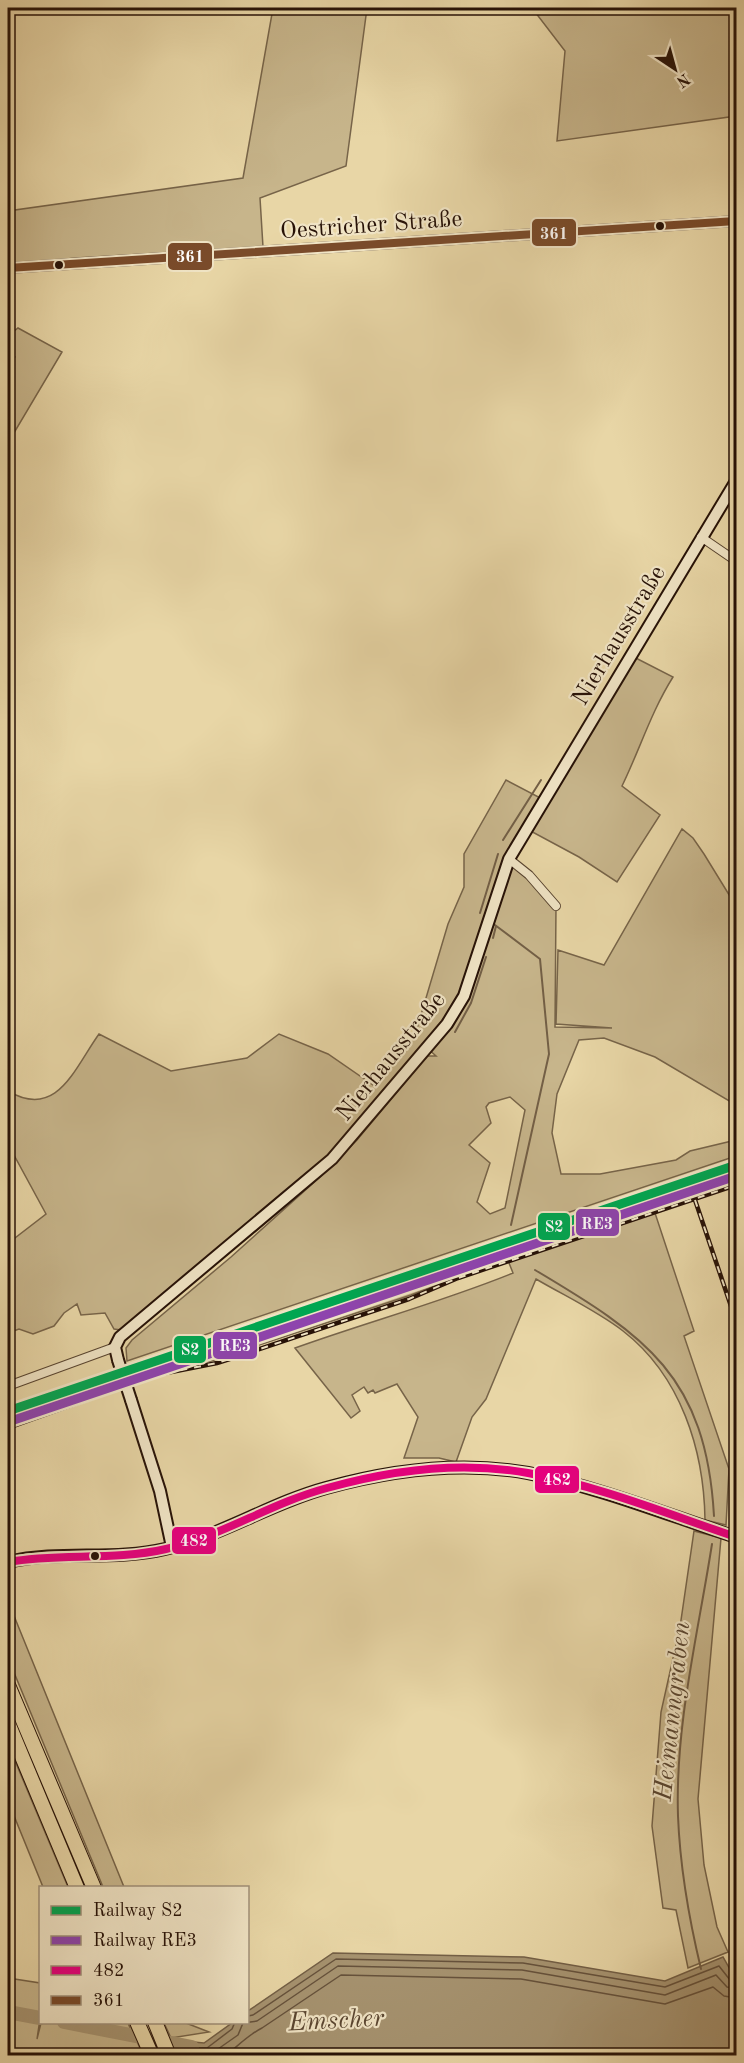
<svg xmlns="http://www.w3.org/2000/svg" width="744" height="2063" font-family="'Old Standard TT',serif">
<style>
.green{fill:#c7b58b;stroke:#776449;stroke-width:1.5;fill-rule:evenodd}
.water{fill:#a69370;stroke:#735f46;stroke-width:1.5}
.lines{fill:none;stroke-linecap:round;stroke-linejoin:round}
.shore{stroke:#66523c;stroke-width:1.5}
.stream{stroke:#735f46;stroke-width:2}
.river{stroke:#a69370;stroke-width:14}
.minor-casing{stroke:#57432f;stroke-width:10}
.tertiary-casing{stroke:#57432f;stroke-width:12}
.secondary-casing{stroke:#271207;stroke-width:14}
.motorway-casing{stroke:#271207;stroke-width:16}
.minor{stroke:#f0e4c5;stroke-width:8}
.tertiary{stroke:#f0e4c5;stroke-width:9}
.secondary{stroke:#f0e4c5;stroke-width:10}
.motorway{stroke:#e8d6a6;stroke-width:14}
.rail-casing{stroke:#271207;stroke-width:4.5}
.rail{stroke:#f0e4c5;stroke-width:2;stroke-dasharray:7;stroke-linecap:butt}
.secondary-bridge-casing{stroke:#271207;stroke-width:14;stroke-linecap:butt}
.secondary-bridge{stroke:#f0e4c5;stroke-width:10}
.bus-1-casing{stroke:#f0e4c5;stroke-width:12}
.bus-2-casing{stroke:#f0e4c5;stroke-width:12}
.bus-1{stroke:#e5007d;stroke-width:8}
.bus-2{stroke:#7a4b2a;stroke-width:8}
.rail-1-casing{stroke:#f0e4c5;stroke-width:14}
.rail-2-casing{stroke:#f0e4c5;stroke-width:14}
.rail-1{stroke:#00a651;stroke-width:9}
.rail-2{stroke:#8e44ad;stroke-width:9}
.bus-dot{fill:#271207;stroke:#f0e4c5;stroke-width:2}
.labels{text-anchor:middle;stroke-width:4.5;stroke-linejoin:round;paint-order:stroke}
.street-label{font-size:24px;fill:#271207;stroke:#f0e4c5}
.water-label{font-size:26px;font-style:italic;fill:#5a4631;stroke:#f0e4c5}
.line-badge{stroke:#f0e4c5;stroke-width:2}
.badge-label{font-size:16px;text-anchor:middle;font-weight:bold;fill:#fff}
</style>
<rect width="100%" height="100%" fill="#e8d6a6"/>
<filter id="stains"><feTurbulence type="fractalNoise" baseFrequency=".00333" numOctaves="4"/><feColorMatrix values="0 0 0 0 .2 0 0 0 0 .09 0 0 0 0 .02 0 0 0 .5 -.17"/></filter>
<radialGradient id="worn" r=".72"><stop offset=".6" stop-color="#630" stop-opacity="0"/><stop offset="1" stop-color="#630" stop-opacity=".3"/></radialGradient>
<path class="green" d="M273,8h94l-21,158 -86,32 3,49 -187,11 -68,7v-54l235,-33z
M532,8h204v108l-179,25 8,-90z
M18,328l44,24 -54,91v-75l7,-11 -7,-6v-15z
M626,653l47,24c-22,35 -33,72 -51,109l38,29 -43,67 -38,-25 -52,-28 -18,30 47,47 -1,121 57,1 -56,-4 2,-74 46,15 78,-136 11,9 11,16 32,52v199l-81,-48 -51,-19 -25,2 -22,54 -5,39 9,41h39l76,-14 14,-9 46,-11v16l-609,205 -1,-13 6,-8 99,-83 89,-80 37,-37 70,-84h9l-11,-10 -91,106 -213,178 -7,-1 -9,-16 -24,2 -4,-11 -13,9 -10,13 -21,8 -14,-5 -11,4v-82l7,-13 31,-24 -38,-70v-53c49,29 66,-22 91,-57l72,37 76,-13 32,-24 49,20 48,33 39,-52 33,-111 16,-37v-33l42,-74 38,20zM510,1097l15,13 -20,98 -15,6 -13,-12 13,-39 -21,-18 22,-22 -5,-16 3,-4z
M736,1170v11l-82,29 40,121 -10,5 45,133 -3,56 -21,-5c-1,-70 -24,-144 -82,-189 -26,-20 -58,-35 -87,-52l-50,120 -14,18 -16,45 -17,-4h-35l14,-41 -21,-33 -22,9 -2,-3 -5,3 -4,-6 -12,8 8,16 -9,7 -56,-70c72,-26 147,-46 218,-75l-6,-15 -96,37 -200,66 -33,4 -3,-2 329,-111 -2,-4z
M694,1531l27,7 -23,261 6,66 13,62 11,25 -40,16 -12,-58 -13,-2 -11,-82 9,-114 19,-85z
M8,1601l116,286h-21l-95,-229z
M8,1744l60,143h-25l-35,-86z
M8,1978l32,5v35l-32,-6z
M8,2013l32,6 -3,20 4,-16h87l5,12 -55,-10 57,12 8,18h-135z
M164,2023h22l23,9 -38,6z"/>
<path class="water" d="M333,1953l191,4 141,24 58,-24 13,23v75l-543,1 -14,-3 -6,-13 31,3 28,-20 16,-1v-11z"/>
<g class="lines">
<path class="shore" d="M248,2016l5,-1 83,-56 187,4 142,24 54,-21 11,14 6,2
M186,2056v-8h21l25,-19 3,-7
M208,2056l30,-21 5,-12 14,-2 81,-55 184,4 143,25 51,-20 11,12 9,2
M225,2056c13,-10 23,-21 37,-28l79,-53 180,4 144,25 48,-17 11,9 12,2"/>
<path class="stream" d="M503,840l38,-60
M480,913l18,-59
M495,925l45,34 9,95 -38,171
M493,938l3,-12
M455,1032l16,-29 15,-46
M535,1270c111,66 171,106 179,246
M701,1969c-12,-50 -21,-102 -23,-153 -3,-91 20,-182 34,-272"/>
<path class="river" d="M8,2012l32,6
M64,2022l128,25"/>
<defs>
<path id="minor" d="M701,537l35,24
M509,859l20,16 27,31
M8,1386l107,-39"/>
<path id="tertiary" d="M8,268l728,-47"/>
<path id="secondary" d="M118,1360l-3,-13 5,-10 212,-178 115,-135 17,-28 45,-137 227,-378
M131,1400l29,91 12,56
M8,1562c53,-12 105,-1 157,-13 56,-13 106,-46 161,-61 65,-18 135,-27 202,-15 71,14 140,42 208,64"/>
<path id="motorway" d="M8,1685l86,203
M8,1723l69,165
M137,2022l15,34
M155,2022l14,34"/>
</defs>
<use href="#minor" class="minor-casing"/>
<use href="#tertiary" class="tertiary-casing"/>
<use href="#secondary" class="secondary-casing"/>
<use href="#motorway" class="motorway-casing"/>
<use href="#minor" class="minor"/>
<use href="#tertiary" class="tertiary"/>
<use href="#secondary" class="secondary"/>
<use href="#motorway" class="motorway"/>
<defs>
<path id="rail" d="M695,1200l38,112
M8,1428l148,-53 61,-12 22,-7 170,-57 49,-21 278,-93"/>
</defs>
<use href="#rail" class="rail-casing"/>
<use href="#rail" class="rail"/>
<defs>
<path id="secondary-bridge" d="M118,1360l13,40"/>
</defs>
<use href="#secondary-bridge" class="secondary-bridge-casing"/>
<use href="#secondary-bridge" class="secondary-bridge"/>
<defs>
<path id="bus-1" d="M8,1562c52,-9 106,-1 158,-13 56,-13 105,-46 161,-61 64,-18 135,-27 201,-15 71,13 140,41 208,64"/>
<path id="bus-2" d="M8,268l728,-47"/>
</defs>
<use href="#bus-1" class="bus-1-casing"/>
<use href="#bus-2" class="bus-2-casing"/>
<use href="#bus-1" class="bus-1"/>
<use href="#bus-2" class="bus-2"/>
<defs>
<path id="rail-1" d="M8,1411l728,-246"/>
<path id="rail-2" d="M11,1421l725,-245"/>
</defs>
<use href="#rail-1" class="rail-1-casing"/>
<use href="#rail-2" class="rail-2-casing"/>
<use href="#rail-1" class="rail-1"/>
<use href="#rail-2" class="rail-2"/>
</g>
<g class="bus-dot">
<circle cx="660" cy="226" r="5"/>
<circle cx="59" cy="265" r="5"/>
<circle cx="95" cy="1556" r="5"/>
</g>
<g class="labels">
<g class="street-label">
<text transform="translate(371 224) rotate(-4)" y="8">Oestricher Straße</text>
<text transform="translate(618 635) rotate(-59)" y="8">Nierhausstraße</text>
<text transform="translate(390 1056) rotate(-51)" y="8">Nierhausstraße</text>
</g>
<g class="water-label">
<text transform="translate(671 1711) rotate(-84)" y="9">Heimanngraben</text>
<text transform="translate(336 2019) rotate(-3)" y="9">Emscher</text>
</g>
</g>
<g class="line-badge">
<rect x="531" y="218" width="46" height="29" rx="6" fill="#7a4b2a"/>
<rect x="167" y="242" width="46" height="29" rx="6" fill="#7a4b2a"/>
<rect x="575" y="1208" width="45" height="29" rx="6" fill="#8e44ad"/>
<rect x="537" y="1212" width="34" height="29" rx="6" fill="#00a651"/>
<rect x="212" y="1331" width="46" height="29" rx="6" fill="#8e44ad"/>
<rect x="173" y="1335" width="34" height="29" rx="6" fill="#00a651"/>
<rect x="534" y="1465" width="46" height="29" rx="6" fill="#e5007d"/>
<rect x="171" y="1526" width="46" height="29" rx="6" fill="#e5007d"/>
</g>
<g class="badge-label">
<text x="554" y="239">361</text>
<text x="190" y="262">361</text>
<text x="597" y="1229">RE3</text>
<text x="554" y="1232">S2</text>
<text x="235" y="1351">RE3</text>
<text x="190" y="1355">S2</text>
<text x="557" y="1485">482</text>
<text x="194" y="1546">482</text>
</g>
<rect width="744" height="2063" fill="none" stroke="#e8d6a6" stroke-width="30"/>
<rect x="9" y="9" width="726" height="2045" fill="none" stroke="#271207" stroke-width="3"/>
<rect x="15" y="15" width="714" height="2033" fill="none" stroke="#271207" stroke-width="1.5"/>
<rect x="39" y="1886" width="210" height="138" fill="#f0e4c5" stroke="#a09079" stroke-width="1.5"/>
<rect x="51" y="1906" width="30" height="9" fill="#00a651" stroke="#a09079" stroke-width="1.5"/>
<text x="93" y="1916" font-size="18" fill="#271207">Railway S2</text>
<rect x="51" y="1936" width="30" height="9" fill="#8e44ad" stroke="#a09079" stroke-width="1.5"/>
<text x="93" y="1946" font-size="18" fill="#271207">Railway RE3</text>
<rect x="51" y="1966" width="30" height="9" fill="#e5007d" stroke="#a09079" stroke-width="1.5"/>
<text x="93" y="1976" font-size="18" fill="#271207">482</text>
<rect x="51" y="1996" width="30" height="9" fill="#7a4b2a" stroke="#a09079" stroke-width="1.5"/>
<text x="93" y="2006" font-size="18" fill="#271207">361</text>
<g transform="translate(675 69) rotate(144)" stroke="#f0e4c5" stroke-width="4.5" paint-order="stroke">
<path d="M0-4.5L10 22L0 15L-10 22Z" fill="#271207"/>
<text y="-9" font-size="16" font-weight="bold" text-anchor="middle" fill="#271207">N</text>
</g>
<rect width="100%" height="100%" filter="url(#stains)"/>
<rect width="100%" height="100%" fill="url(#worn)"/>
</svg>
